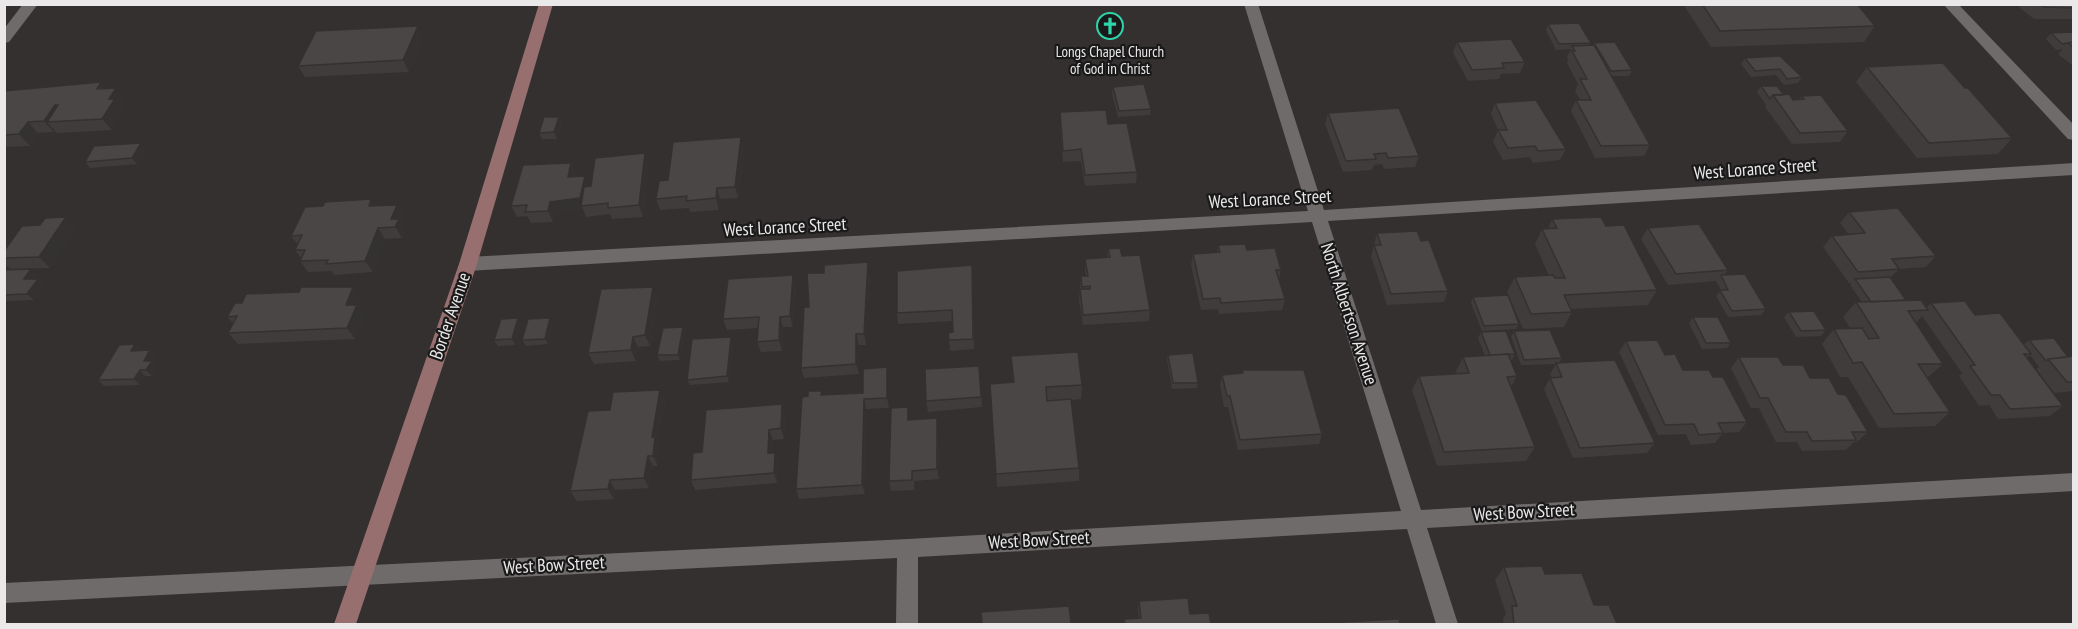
<svg xmlns="http://www.w3.org/2000/svg" width="2078" height="629" font-family="'PT Sans Narrow',sans-serif">
<style>
.lines{fill:none;stroke-linecap:round;stroke-linejoin:round}
.street{fill:#6e6b6a;fill-rule:evenodd}
.secondary{fill:#966f6e;fill-rule:evenodd}
.wall{fill:#403c3c}
.shaded-wall{fill:#343131}
.building{fill:#4a4646;stroke:#343131;stroke-width:1.5}
.labels{text-anchor:middle;stroke-width:4.5;stroke-linejoin:round;paint-order:stroke}
.far-poi-label{font-size:15px;fill:#eae8e8;stroke:#1a1919}
.street-label{font-size:18px;fill:#eae8e8;stroke:#1a1919}
</style>
<rect width="100%" height="100%" fill="#343030"/>
<g class="lines">
<path class="street" d="M23,4h15l-29,38 -5,1v-14z
M1244,4h14l66,206 750,-47v12l-746,46 93,289 653,-37v18l-647,37 31,96h-22l-29,-95 -489,28v67h-22l1,-66 -893,45v-20l904,-44 493,-28 -89,-289 -844,49 -6,-2 -3,-5 3,-5 6,-2 840,-46z
M1943,4h15l116,121v15l-6,-1z"/>
<path class="secondary" d="M539,4h14l-76,260 -121,360h-22l125,-360z"/>
</g>
<path class="wall" d="M1683,4h174l18,22 -11,16 -153,5z
M2018,4h55v15h-39l-14,-11z
M1548,24l43,19 -2,2h4l1,-2 38,27 -3,6h-17l38,69 -6,11 -49,2 -24,-47 5,-11h4l-5,-9 3,-7 -11,-21 1,-4 -1,-2 4,-8 -15,1 -10,-20z
M2073,32v34l-15,-12 5,-5 -7,1 -10,-11 5,-6z
M424,37l-15,35 -104,5 -7,-11z
M1457,42l68,20 -5,11 -19,1 -2,5 -31,2 -15,-28z
M1780,56l22,21 -4,6 -14,2 -8,-10 -25,2 -10,-13 4,-6z
M1867,67l98,21 47,50 -14,16 -81,4 -61,-76z
M101,82l6,7 18,11 -4,7 3,4 -12,19 -55,3 -2,-2 -1,1 -16,1 -8,13 -26,1v-56z
M1761,86l23,9 9,5 6,-1 3,-3 46,35 -8,11 -48,2 -27,-37 1,-2 -9,-13z
M1113,87l38,22 -1,6 -32,2 -6,-24z
M1495,103l71,46 -6,11 -27,3 -3,-6 -27,3 -10,-18 5,-12 -7,-16z
M1060,112l48,12 29,48 -1,11 -51,3 -4,-25 -18,1 -3,-38z
M1328,113l91,43 -4,11 -31,2 -2,-5 -8,1 -2,5 -29,2 -18,-48z
M559,117l3,6 -5,16h-15l-3,-6z
M141,143l5,6 -9,15 -47,4 -5,-6z
M745,149l-7,49 -18,1 -1,11 -29,2 -1,-4 -29,2 -4,-11 12,-19z
M645,153l4,12 -6,52 -31,2 -2,-5 -24,3 -3,-8 -28,4 -2,9 -22,1 -4,-7 -10,1 -6,-11 60,-43 5,11v2l13,11 2,-1z
M371,199l4,7 22,-1 7,11 -3,7 5,7 -4,8 -17,1 -12,33 -39,3 -2,-4 -24,1 -8,-11 1,-3 -6,-8 3,-5 -7,-9 32,-30z
M1849,212l87,44 -10,11 -27,2 -9,9 16,22 20,8 5,-5 44,12 49,29 5,-4 39,17 5,-1v35l-19,2 -18,-24 3,-2 -9,-12 -3,3 36,48 -13,10 -52,3 -9,-14 -10,1 -20,-30 3,-3 -40,-57 -6,7 27,41 -16,14 23,34 -15,14 -56,2 -31,-51h-8l-18,-33 12,-15 16,-1 -7,-11 13,-15h6l-12,-17 2,-2h-3l-26,-36 9,-11 17,-1 -9,-12z
M1552,219l54,7 51,64 -9,15 -77,4 1,3 -8,15 -41,2 -16,-37 8,-15 34,-1 -14,-32 7,-15h6z
M76,228l-26,40 -39,1 -7,-5v-13z
M1648,228l80,42 -4,5 42,34 -5,6 -33,2 -12,-21 5,-6 -5,-9 -48,4 -27,-46z
M1377,233l44,8 27,50 -4,11 -57,3 -16,-49z
M1218,245l29,5 34,20 -2,9 6,20 -3,11 -63,4 -1,-5 -17,1 -10,-45 2,-11 24,-1z
M1108,249l14,7 28,54 -1,11 -66,4 -4,-25 2,-24h5l-1,-6v-11l22,-2z
M4,270l33,5 -3,4 10,6 -10,15 -30,1z
M870,273l-4,72h-7v29l-55,4 -3,-10z
M972,276l2,73 -24,2 -1,-11 4,-8 -1,-11 -54,3 -1,-11z
M796,286l-3,41h-10l-1,24 -21,1 -4,-10 1,-14 -31,2 -4,-11z
M1473,297l46,27 -3,5 -34,2 -11,-28z
M361,298l-3,8 7,10 -10,23 -117,5 -10,-11 5,-10 -6,-6z
M658,298l-8,48 -12,1 -2,14 -42,3 -6,-11z
M1789,312l37,18 -5,6 -25,1 -12,-20z
M1693,317l38,26 -4,5 -25,1 -13,-26z
M553,323l-5,21 -22,2 -4,-6z
M521,324l-6,21 -17,1 -4,-6z
M1514,331l48,27 -3,5 96,80 -8,10 -74,5 -29,-69 6,-11h2l-2,-4 6,-10 -35,1 -10,-28z
M1481,332l34,22 -3,6h-2l7,16 -6,11 24,60 -9,14 -89,5 -25,-76 7,-14 38,-2 -1,-3 7,-14 22,-1 -7,-18z
M685,333l-5,27 -20,1 -3,-6z
M731,337l2,6 -4,39 -39,3 -3,-5z
M1626,341l39,14 18,15 30,7 34,45 -8,10 -16,1 -8,10 -24,2 -5,-11 -28,1 -39,-83z
M135,344l6,7 9,-1 6,6 -3,6 4,4 -5,10h-7l-5,9 -36,1 -6,-6z
M1168,355l30,28 -1,5 -25,1 -5,-29z
M1011,356l71,29 -1,14 -10,1 8,68v13l-82,6 -7,-103 23,-2z
M1739,357l44,8 27,13 28,16 30,38 -11,10h-3l-8,8 -44,1 -5,-9h-21l-17,-34h-8l-20,-40z
M979,366l3,41 -54,5 -2,-11z
M1242,370l80,64 -3,10 -81,6 -10,-43h-4l-4,-22 2,-10 20,-2z
M889,378v30l-23,1 -1,85 -66,5 -3,-10 27,-94 40,-2z
M660,390l5,10 -7,43 2,4 -2,19h-5l-4,22 -34,2 -1,9 -37,2 -7,-10 40,-81z
M785,415l-1,24 -11,1 -1,13h3l4,10 -2,20 -82,7 -4,-10 11,-28z
M909,417v3l29,8 1,51 -25,2v9l-23,1 -2,-10z
M1504,567l41,7 49,31 23,19h-113l-1,-6 3,-4 -11,-34z
M1139,601l51,13 21,10h-88l1,-5 15,-1 -1,-8z"/>
<path class="shaded-wall" d="M418,26l6,11 -15,35 -6,-12z
M101,82l9,11 -13,-4z
M116,88l9,12 -4,7 3,4 -12,19 -10,-11 7,-20z
M55,105l10,12 -18,5 8,9 -1,1 -10,-11z
M559,117l3,6 -5,16 -3,-7z
M28,122l10,11 -8,13 -11,-12z
M741,137l4,12 -7,49 -3,-11z
M141,143l5,6 -9,15 -5,-6z
M645,153l4,12 -6,52 -4,-12z
M571,163l5,11 -3,14 -5,-11z
M585,176l5,11 -9,19 2,3 -28,4 -2,9 -5,-11 2,-9z
M717,188l3,11 -1,11 -3,-12z
M371,199l8,12 -10,-5z
M397,205l7,11 -3,7 5,7 -4,8 -11,-19z
M66,217l10,11 -26,40 -11,-11z
M378,228l7,11 -12,33 -8,-11z
M868,262l2,11 -4,72 -2,-11z
M31,269l6,6 -7,10 -6,-6z
M793,275l3,11 -3,41 -3,-11z
M38,279l6,6 -10,15 -7,-6z
M353,287l8,11 -3,8 7,10 -10,23 -8,-11 -1,-23z
M653,287l5,11 -8,48 -5,-11z
M780,317l3,10 -1,24 -3,-11z
M518,318l3,6 -6,21 -3,-6z
M550,318l3,5 -5,21 -3,-5z
M683,327l2,6 -5,27 -2,-5z
M856,334l3,11v29l-3,-10z
M633,337l5,10 -2,14 -5,-11z
M731,337l2,6 -4,39 -2,-6z
M135,344l6,6 -4,7 -6,-6z
M150,350l6,6 -3,6 4,4 -5,10 -6,-6 -2,-9z
M887,367l2,11v30l-2,-10z
M140,370l5,6 -5,9 -6,-6z
M660,390l5,10 -7,43 2,4 -2,19 -5,-10 -1,-19z
M864,399l2,10 -1,85 -3,-9z
M782,404l3,11 -1,24 -3,-11z
M937,418l1,10 1,51 -2,-10z
M769,430l4,10 -1,23 -4,-10z
M775,453l4,10 -2,20 -3,-10z
M648,456l5,10 -4,22 -5,-10z
M610,480l5,10 -1,9 -6,-10z"/>
<path class="building" d="M1702,4h155l18,22 -155,5z
M2040,4h33v4l-29,-1z
M1579,23l12,20 -32,1 -11,-20z
M418,26l-15,34 -105,6 18,-35z
M2073,32v10l-11,2 -11,-11z
M1511,39l14,23 -23,1 2,5 -32,2 -15,-28z
M1615,42l17,28 -21,1 -17,-28z
M2073,42v5l-5,-4z
M1594,45l56,100 -49,1 -25,-46h15l-11,-21h7l-15,-28h3l-3,-5z
M1780,56l22,21 -15,2 -7,-10 -25,2 -10,-13z
M1943,63l22,25h3l44,50 -83,5 -62,-76z
M101,82l-4,7 19,-1 -7,11h6l-13,20 -55,3 11,-17h-3l-11,16 -16,1 -9,12 -15,1v-44z
M1144,84l7,25 -32,2 -6,-24z
M1761,86h16l7,9h-11l-3,4z
M1789,94l4,6 11,-1 -2,-3 19,-1 27,36 -48,2 -27,-38z
M1536,100l30,49 -28,2 -3,-5 -27,2 -10,-18h9l-12,-27z
M1399,108l20,48 -31,2 -2,-5 -12,1 2,5 -30,2 -18,-48z
M1106,110l2,14 19,-1 10,49 -52,3 -4,-26 -18,2 -3,-39z
M544,117h15l-5,15 -15,1z
M741,137l-6,50 -18,1 -1,10 -30,3 1,-5 -31,3 3,-18 9,-1 5,-38z
M141,143l-9,15 -47,4 9,-16z
M645,153l-6,52 -31,3v-5l-27,3 3,-19 7,-1 4,-28z
M571,163l-3,14 17,-1 -5,22 -30,4 -2,9 -23,1 2,-7 -16,1 12,-41z
M371,199l-2,7 28,-1 -6,14h8l-4,8 -17,1 -13,33 -39,3 2,-4 -28,1 5,-11h-10l7,-15 -11,1 14,-29 18,-1 2,-4z
M1898,208l38,48 -44,3 7,10 -41,3 -26,-36 33,-3 -16,-21z
M66,217l-27,40 -35,1v-7l18,-25 18,-1 5,-7z
M1601,217l5,9 18,-1 33,65 -93,5 8,17 -41,2 -16,-37 38,-2 2,3h10l-23,-49 15,-1 -5,-9z
M1699,224l29,46 -52,4 -28,-46z
M1417,231l4,10 8,-1 19,51 -57,3 -17,-49h7l-4,-12z
M1245,244l2,6 28,-2 6,22h-5l9,29 -64,4 -1,-5 -17,1 -10,-45 27,-2 -2,-7z
M1120,248l2,8 18,-1 10,55 -67,5 -3,-26h10v-3l-8,1 -1,-11h7l-3,-17 25,-2 -2,-8z
M868,262l-4,72h-8v30l-55,4 3,-61h5l-2,-34h17v-8z
M972,265l1,74 -24,1 -1,-7 5,-1 -1,-22 -55,3v-42z
M31,269l-7,10h14l-11,15 -23,1v-25z
M1745,274l21,35 -34,2 -12,-21h8l-7,-15z
M793,275l-3,41 -10,1 -1,23 -22,2 2,-25 -36,2 5,-40z
M1890,277l16,23 -35,2 -16,-23z
M301,287h52l-7,18h11l-10,23 -119,5 9,-17 -10,1 8,-14h7l4,-9 53,-2z
M653,287l-8,48 -12,2 -2,13 -43,3 13,-64z
M1508,295l11,29 -35,2 -11,-29z
M1921,300l7,10 -20,1 35,53h-25l32,48 -56,2 -32,-52 -9,1 -19,-34 28,-1 7,11 10,-1 -23,-36z
M1965,301l10,14 25,-2 31,41h-7l39,52 -53,3 -10,-14h-9l-21,-29 5,-1 -44,-62z
M1814,311l12,19 -25,1 -12,-19z
M1693,317h25l13,26h-25z
M518,318l-6,21 -18,1 7,-21z
M550,318l-5,21 -23,1 6,-21z
M683,327l-5,28h-21l6,-27z
M1550,330l12,28 -38,2 -10,-29z
M1506,331l9,23 -25,1 -9,-23z
M731,337l-4,39 -40,4 5,-41z
M2054,338l14,19 -20,2 -2,2 -17,-21z
M1657,340l8,15 10,-1 8,16h26l4,7h10l24,45 -29,1 5,10 -24,2 -5,-11 -29,1 -39,-84z
M135,344l-4,7 19,-1 -6,11h8l-6,9h-6l-6,9 -36,1 21,-35z
M1078,352l4,33 -36,2 1,14 24,-2 8,69 -83,6 -6,-90 24,-2 -3,-26z
M1193,353l5,30h-25l-5,-28z
M1508,354l9,22 -10,1 28,70 -91,5 -25,-76 50,-3 -6,-16z
M2073,356v26h-6l-19,-23z
M1739,357h39l5,8h20l7,13h19l9,16 8,1 22,37h-16l4,8 -44,1 -5,-9h-21l-18,-34h-8z
M1615,360l40,83 -75,5 -30,-70 12,-1 -6,-14z
M979,366l2,31 -55,4 -1,-32z
M887,367v31l-23,1 -2,86 -66,4 6,-92 6,-1v-5h14l-1,4 42,-2v-24z
M1242,370h62l18,64 -82,6 -10,-44h-3l-5,-21 21,-2z
M660,390l-8,47h3l-2,19h-5l-4,22 -34,2 -2,9 -38,2 18,-80 22,-1 3,-18z
M782,404l-1,24 -12,2 -1,23h7l-1,20 -83,7 2,-27 9,-1 4,-42z
M908,407v13l29,-2v51l-25,2v9l-23,1 2,-73z
M1542,566l3,8 37,-1 12,32h15l8,19h-103l-2,-18h5l-13,-39z
M1188,598l2,16 19,-1 2,11h-86l-1,-5 17,-1 -2,-17z
M1069,606l2,18h-89l-1,-12z
M1399,619l1,5h-91z"/>
<defs>
<symbol id="church-ring" viewBox="-11 -11 22 22"><circle r="9.5" fill="#1a1919" stroke="#2fd4aa" stroke-width="1.5"/><path d="M-1.2-6h2.4v3.5h3.3v2.4h-3.3V6h-2.4V-.1h-3.3v-2.4h3.3Z" fill="#2fd4aa"/></symbol>
</defs>
<g fill-rule="evenodd">
<use href="#church-ring" x="1095" y="11" width="30" height="30"/>
</g>
<g class="labels">
<g class="far-poi-label">
<text x="1110" y="57">Longs Chapel Church<tspan x="1110" dy="17">of God in Christ</tspan></text>
</g>
<g class="street-label">
<text transform="translate(1755 169) rotate(-4)" y="6">West Lorance Street</text>
<text transform="translate(1270 199) rotate(-3)" y="6">West Lorance Street</text>
<text transform="translate(785 227) rotate(-3)" y="6">West Lorance Street</text>
<text transform="translate(1349 314) rotate(72)" y="6">North Albertson Avenue</text>
<text transform="translate(450 316) rotate(-71)" y="6">Border Avenue</text>
<text transform="translate(1524 512) rotate(-3)" y="6">West Bow Street</text>
<text transform="translate(1039 540) rotate(-3)" y="6">West Bow Street</text>
<text transform="translate(554 565) rotate(-3)" y="6">West Bow Street</text>
</g>
</g>
<rect width="2078" height="629" fill="none" stroke="#eae8e8" stroke-width="12"/>
</svg>
